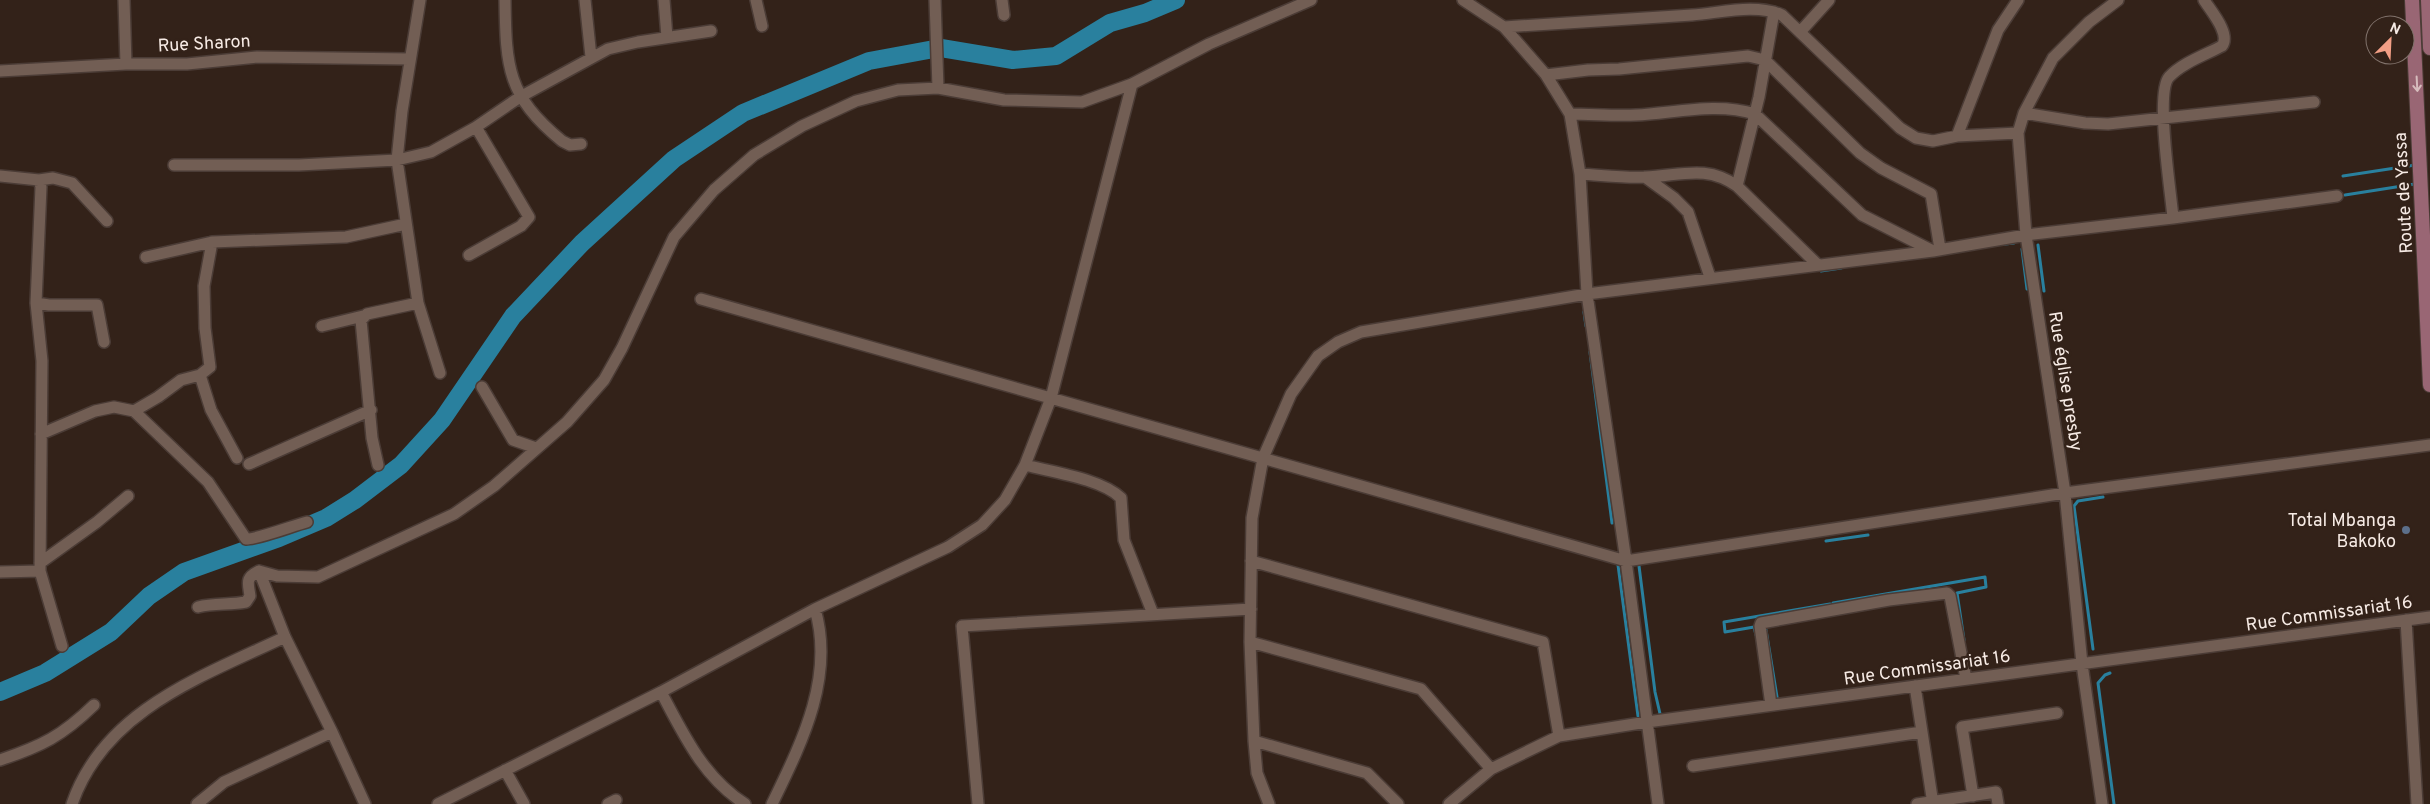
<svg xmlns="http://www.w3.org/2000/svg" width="2430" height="804" font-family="Overpass,sans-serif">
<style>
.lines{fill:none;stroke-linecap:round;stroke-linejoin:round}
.stream{stroke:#29809e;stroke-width:3}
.river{stroke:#29809e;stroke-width:18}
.minor-casing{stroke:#4b3c36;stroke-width:14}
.major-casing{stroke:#4b3c36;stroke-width:16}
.minor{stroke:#725e54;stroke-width:11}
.major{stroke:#996674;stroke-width:14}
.oneway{stroke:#d6bcbd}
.service-dot{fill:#5c6f8a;stroke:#332219;stroke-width:2}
.labels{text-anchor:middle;stroke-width:5;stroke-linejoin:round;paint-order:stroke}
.street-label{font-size:18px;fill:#f7ebe5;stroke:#332219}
.poi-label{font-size:18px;fill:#f7ebe5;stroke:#332219;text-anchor:end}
</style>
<rect width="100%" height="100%" fill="#332219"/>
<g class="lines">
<path class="stream" d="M2343,176l72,-11
M2345,195l70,-11
M2005,244l9,-1
M2038,245l6,46
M2022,249l5,40
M1821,271l20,-3
M1584,312l2,14
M1590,352l22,171
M1826,541l42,-6
M1618,565l20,151
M1639,566l16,126 6,26
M1833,603l152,-26 1,10 -29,6 7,47
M1766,630l12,73
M1756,635l-2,-8 -29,5 -1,-10 106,-18
M2093,649l-19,-143 4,-5 25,-4
M2110,673l-5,2 -7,8 16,121"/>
<path class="river" d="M941,48l72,12 43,-4 54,-33 35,-10 31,-13
M0,692l45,-19 66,-41 38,-36 35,-24 95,-34 47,-20 29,-18 46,-35 41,-45 71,-104 69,-73 92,-84 69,-46 126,-52 65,-12"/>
<defs>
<path id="minor" d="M124,0l2,64
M420,0l-18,111 -5,49 21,143 22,70
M505,0c1,67 2,96 57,141l8,4 11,-1
M585,0l6,57
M664,0l3,37
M756,0l6,26
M935,0l3,88
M1002,0l2,15
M1463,0l41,27 42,48 24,39 10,60 7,120 39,267 32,243
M1504,27c62,-4 125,-8 188,-12 29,-2 63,-12 90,0l118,113 16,10 17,3 24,-5 61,-3
M1800,32l29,-32
M0,71l126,-7h61l70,-7 153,2
M1546,75l42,-5 31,-1 129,-13 17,4 95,93 21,15 50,26 9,55
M2024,113l61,10 23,1 206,-22
M1570,114c22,0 44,2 66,1 39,-2 81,-13 119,-1l107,101 69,35
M1957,136l41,-106 20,-30
M174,165h125l98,-5 34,-8 45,-25 44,-30 88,-48 30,-7 73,-11
M1580,174c21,1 43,4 65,3 35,-1 61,-13 92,9l81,79
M0,176l39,4 14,-2 19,5 35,38
M1645,177l29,21 14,14 22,65
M39,180l2,7 -5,116 6,58 -2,210 22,75
M1737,186l22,-89 15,-85
M2173,218c-2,-25 -18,-125 -4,-141 13,-14 36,-22 53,-31 9,-12 -11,-35 -18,-46
M469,255l52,-29 8,-9 -53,-90
M146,257l66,-15
M701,299l925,262 439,-68 365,-48
M36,303l13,2h48l7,37
M322,326l41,-10
M200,375l11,35 26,48
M482,387l31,53 23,8
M134,411l24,-14 23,-17 19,-5 10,-8 -5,-39 -1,-42 8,-44 134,-5 60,-13
M41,434l54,-23 19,-4 20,4 74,71 38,57c9,1 49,-14 61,-17
M249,464l122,-54
M378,465l-6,-27 -11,-118 6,-6 51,-11
M1025,465c27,7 77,14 96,33l3,42 29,74
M1251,561l292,81 16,94
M40,563l57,-41 31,-26
M259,571l26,66 47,95 33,72
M0,572l40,-1
M198,607c16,-4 32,-2 48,-5l4,-6c-2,-14 -5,-18 9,-25l18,5 41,1 136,-63 40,-28 73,-64 37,-42 18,-32 52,-111 40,-47 40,-35 48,-29 54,-25 42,-11 40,-2 66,12 78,2 50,-18 77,-40 102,-44
M2406,620l11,184
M1250,642l171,47 70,80
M1915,686l18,118
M661,692c23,43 42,85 84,112
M1771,705l-11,-79 1,-3 128,-23 58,-7 3,3 16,83
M1254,741l113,32 31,31
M0,760c42,-14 62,-24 94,-55
M1693,766l229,-34
M505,770l19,34
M1973,796l-11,-69 95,-14
M72,804c32,-94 131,-128 213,-167
M197,804l27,-22 108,-50
M438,804l223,-112 154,-83 133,-62 34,-22 23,-25 20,-35 26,-67 81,-314
M608,804l8,-4
M772,804c29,-60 63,-126 43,-195
M978,804l-16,-178 289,-17
M1269,804l-12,-31 -3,-32 -4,-99 2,-124 11,-60 28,-64 27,-38 20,-14 23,-10 226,-38 346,-43 93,-16 147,-17 164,-22
M1449,804l42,-35 68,-33 88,-14 783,-105
M1917,804l79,-12 2,12
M2102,804l-20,-140 -17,-171 -39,-258 -8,-102 6,-20 29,-55 36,-36 29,-22"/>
<path id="major" d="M2412,0l18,385
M2428,0l2,48"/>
</defs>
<use href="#minor" class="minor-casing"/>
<use href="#major" class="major-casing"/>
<use href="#minor" class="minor"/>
<use href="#major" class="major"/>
</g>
<defs><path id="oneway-shaft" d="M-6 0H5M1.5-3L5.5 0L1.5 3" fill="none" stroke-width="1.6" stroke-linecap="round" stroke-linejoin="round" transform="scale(1.25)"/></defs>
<use class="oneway" href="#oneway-shaft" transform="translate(2417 84) rotate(87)"/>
<circle class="service-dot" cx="2406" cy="530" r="5"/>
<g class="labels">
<g class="street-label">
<text transform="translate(204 43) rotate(-3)" y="6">Rue Sharon</text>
<text transform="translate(2403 193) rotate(-93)" y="6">Route de Yassa</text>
<text transform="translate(2066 381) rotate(81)" y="6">Rue église presby</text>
<text transform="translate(2329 613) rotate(-8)" y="6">Rue Commissariat 16</text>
<text transform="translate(1927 667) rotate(-8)" y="6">Rue Commissariat 16</text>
</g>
<g class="poi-label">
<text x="2396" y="526">Total Mbanga<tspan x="2396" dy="21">Bakoko</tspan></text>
</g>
</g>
<g transform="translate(2390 40) rotate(24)"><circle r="24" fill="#332219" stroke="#81726b"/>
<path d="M0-4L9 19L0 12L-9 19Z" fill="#f39f86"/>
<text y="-8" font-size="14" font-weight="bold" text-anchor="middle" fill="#f7ebe5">N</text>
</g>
</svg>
